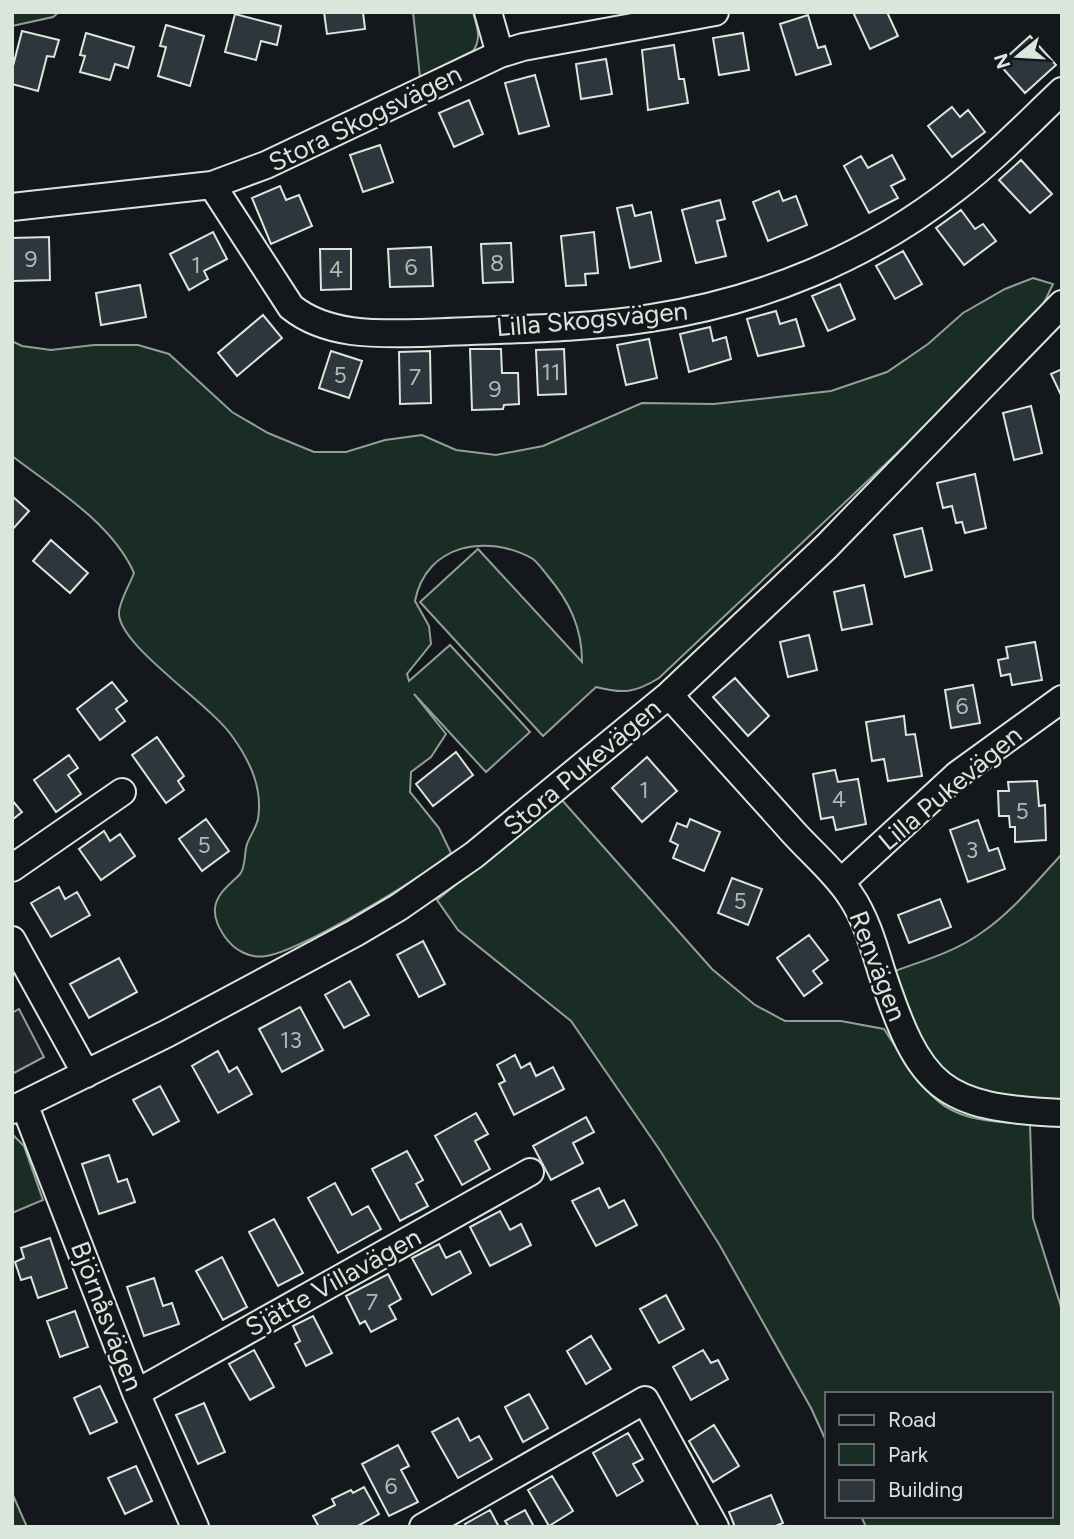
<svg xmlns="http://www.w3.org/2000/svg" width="1074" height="1539" font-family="Figtree,sans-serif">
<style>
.green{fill:#1a2d24;stroke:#939e99;stroke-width:2}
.parking{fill:#24282b;stroke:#939e99;stroke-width:2}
.building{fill:#2c363c;stroke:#d8e6dc;stroke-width:2}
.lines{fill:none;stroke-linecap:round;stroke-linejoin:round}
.minor-casing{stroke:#d8e6dc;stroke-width:30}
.minor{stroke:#14181c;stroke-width:26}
.labels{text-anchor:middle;stroke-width:5;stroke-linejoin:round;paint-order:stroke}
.number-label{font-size:23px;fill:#adbab4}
.street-label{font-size:26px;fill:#d8e6dc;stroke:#14181c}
</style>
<rect width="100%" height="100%" fill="#14181c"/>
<path class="green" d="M12,12h47l-6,5 -41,9z
M413,12h60c4,14 9,27 0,39l-53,26z
M1033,278l20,6 -10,21 -132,135 -252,238c-24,15 -36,16 -63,9l-53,49 -123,-134 58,-53 104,113c0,-35 -13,-61 -35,-87 -4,-5 -9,-12 -14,-16 -46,-26 -107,-15 -118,42l14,25 2,18 -24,30 2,7 41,-36 80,87 -44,40 -72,-78 32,40 -15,23 -20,15 -1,20 29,36 12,25c-27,24 -151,98 -185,103 -16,3 -32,-6 -41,-19 -6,-9 -11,-18 -10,-29 2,-16 16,-24 25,-34 6,-7 4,-21 7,-30 3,-8 9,-16 11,-25 5,-31 -8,-58 -26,-83 -22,-32 -114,-91 -113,-123 0,-11 11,-29 15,-40 -22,-50 -80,-85 -122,-117v-115l10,5 29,4 43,-5h44l31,9 63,58 36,21 46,19h32l39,-12 37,-5 34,15 40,5 47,-9 99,-43 72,1 117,-13 56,-19 41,-28 35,-31 42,-24z
M561,799l151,170 43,36 30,16h56l43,8c48,73 53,92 146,95l3,94 28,89 1,220h-196l-5,-11h190v-122h-224v49l-16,-35 -92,-164 -60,-95 -88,-128 -113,-91 -21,-30z
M1062,854v248c-28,-3 -60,-2 -87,-10 -52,-15 -65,-76 -83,-120 30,-11 63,-20 89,-39 31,-21 55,-51 81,-79z
M12,1134l12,12 19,54 -31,13z
M12,1493l15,34h-15z"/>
<path class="parking" d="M19,1009l25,48 -32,17v-61z"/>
<path class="building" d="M324,12h39l2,17 -38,5z
M853,12h34l11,24 -28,13z
M235,14l46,12 -4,19 -16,-4 -5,19 -31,-8z
M808,15l10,33 7,-2 6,18 -35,11 -16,-51z
M166,25l38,11 -14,50 -32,-10 8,-29 -6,-1z
M22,31l37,9 -5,17 -7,-1 -9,35 -26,-7v-14z
M86,33l48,14 -6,21 -13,-4 -5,16 -30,-8 5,-16 -5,-1z
M743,33l6,37 -30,5 -6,-37z
M1030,36l26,29 -31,28 -26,-29z
M674,45l5,34h5l4,24 -40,7 -6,-60z
M606,59l6,35 -31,5 -5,-35z
M535,75l14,51 -30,8 -14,-51z
M469,100l14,34 -29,13 -15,-34z
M952,107l8,10 8,-7 17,22 -33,25 -24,-31z
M380,145l13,37 -30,10 -13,-37z
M892,155l13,24 -14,7 7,12 -29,15 -25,-47 17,-10 7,12z
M1021,160l31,34 -22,19 -31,-33z
M280,186l6,14 13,-5 13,31 -41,18 -19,-46z
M779,191l4,10 13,-5 11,29 -39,16 -15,-39z
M720,200l5,19 -8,2 9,35 -30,7 -14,-53z
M632,205l3,11 16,-4 10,49 -31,7 -13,-60z
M961,210l14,19 8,-5 13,17 -32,24 -28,-37z
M213,232l14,27 -23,12 4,8 -19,11 -19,-36z
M594,232l4,41 -13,1 1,11 -20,1 -5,-50z
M49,237l1,43 -38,1v-43z
M511,243l2,39 -30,1 -2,-39z
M431,247l2,39 -43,1 -2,-38z
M320,249h31v40l-30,1z
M903,251l19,33 -27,15 -19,-33z
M840,284l15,35 -27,12 -16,-35z
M140,285l6,32 -45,8 -5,-32z
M776,311l4,13 16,-5 8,27 -46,10 -11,-37z
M263,315l19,23 -45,38 -19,-23z
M710,327l3,14 13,-4 5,22 -42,13 -9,-38z
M649,339l8,39 -31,7 -9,-40z
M470,349h31l1,24h16l1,31 -15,1 -1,4 -31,1z
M564,349l2,45 -28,1 -2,-45z
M331,351l31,10 -13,37 -30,-10z
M430,351l1,52 -31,1 -1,-52z
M1062,369v28l-11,-23z
M1031,406l11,47 -28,7 -11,-47z
M975,474l11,54 -21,5 -3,-11 -6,1 -4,-17 -9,2 -6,-25z
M12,496l17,15 -17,19z
M922,528l10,42 -27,7 -11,-42z
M51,540l37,33 -18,20 -37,-32z
M864,585l8,39 -30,6 -8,-38z
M809,635l8,35 -29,7 -8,-35z
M1035,642l7,38 -30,5 -2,-11 -9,2 -3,-16 10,-2 -2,-11z
M735,678l34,38 -21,20 -35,-39z
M112,682l15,19 -11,8 9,12 -25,19 -23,-31z
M973,685l7,38 -29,5 -6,-38z
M904,716l2,19 9,-1 7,42 -34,5 -4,-22 -12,2 -6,-39z
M157,737l27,39 -6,5 6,9 -18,13 -34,-48z
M456,752l17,23 -40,31 -17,-22z
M69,755l9,13 -10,7 13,19 -25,18 -22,-32z
M647,757l30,34 -35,31 -30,-34z
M835,770l3,12 20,-3 8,45 -30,6 -3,-13 -12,2 -8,-45z
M1037,781l2,25 6,-1 1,35 -31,2v-15h-5l-1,-11h-10l-1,-25h11l-1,-9z
M12,800l10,12 -10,8z
M206,819l23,32 -27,20 -23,-32z
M690,819l30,13 -16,39 -31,-13 5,-13 -8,-4 7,-18 10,4z
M978,820l11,31 9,-3 7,21 -37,13 -18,-52z
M104,831l6,10 10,-7 15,22 -34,24 -22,-31z
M732,878l30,11 -14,36 -30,-12z
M59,887l6,12 12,-7 13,23 -39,22 -20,-34z
M940,899l11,28 -42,16 -11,-28z
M809,935l19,25 -15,11 9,12 -18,13 -27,-38z
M423,941l22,43 -26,13 -22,-42z
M119,958l18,34 -48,26 -19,-34z
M350,981l19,34 -25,13 -19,-33z
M300,1007l23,43 -41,22 -23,-43z
M218,1051l11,21 8,-5 15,27 -34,19 -26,-47z
M515,1055l6,13 9,-5 6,13 17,-9 11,22 -50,26 -15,-31 6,-3 -8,-16z
M160,1086l19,35 -26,14 -20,-35z
M476,1113l12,21 -13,7 15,28 -28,16 -27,-49z
M586,1117l8,15 -21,11 10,20 -32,17 -18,-34z
M407,1151l16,29 -7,4 12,22 -28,15 -28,-52z
M109,1155l9,27 9,-3 8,23 -36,12 -17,-50z
M335,1183l17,32 16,-9 13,23 -43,24 -30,-55z
M599,1188l10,20 15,-8 13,25 -41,21 -24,-45z
M500,1211l10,19 11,-6 10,21 -41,21 -20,-39z
M274,1219l29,54 -25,13 -29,-54z
M50,1238l17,50 -29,10 -7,-21 -10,3 -6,-18 9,-4 -3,-10z
M439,1244l7,14 14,-7 11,22 -39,22 -20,-37z
M222,1257l25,50 -24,13 -27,-49z
M388,1274l13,25 -12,7 7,13 -25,13 -6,-11 -5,3 -14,-28z
M154,1278l9,28 9,-3 7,21 -35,12 -17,-49z
M666,1295l18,34 -25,14 -19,-34z
M75,1311l13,36 -28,10 -13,-36z
M313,1316l19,37 -26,13 -11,-22 5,-3 -7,-15z
M591,1336l20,33 -25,15 -19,-33z
M254,1350l20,37 -24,13 -21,-36z
M703,1350l8,13 7,-3 10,19 -37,21 -18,-33z
M100,1386l17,36 -27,12 -16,-36z
M529,1394l19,34 -25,14 -18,-35z
M204,1403l21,49 -27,12 -22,-49z
M458,1418l12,23 9,-5 13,23 -34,19 -26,-46z
M714,1425l25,41 -26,16 -24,-41z
M628,1433l15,26 -10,5 10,17 -26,15 -24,-43z
M398,1445l11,21 -8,4 17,32 -29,14 -27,-52z
M136,1466l16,35 -27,13 -17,-36z
M552,1476l21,35 -24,15 -21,-36z
M364,1487l15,27 -23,13h-37l-6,-11 22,-11 -3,-6 19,-9 2,3z
M771,1495l12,28 -10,4h-38l-6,-15z
M490,1510l9,17h-32l-2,-3z
M525,1510l9,17h-25l-4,-6z"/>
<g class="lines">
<defs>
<path id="minor" d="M488,12l12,42
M212,185l79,122c36,29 87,27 131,26 76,-4 154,-3 229,-15 111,-17 216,-60 305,-130 38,-29 71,-64 106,-97
M12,207l200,-22 54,-20 234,-111 23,-7 192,-35
M669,695c41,45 83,91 124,137 19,21 42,40 57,63 16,23 24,52 32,78 38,115 59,135 180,140
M12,868l110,-76
M841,882l116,-107 105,-76
M12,940l74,134
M24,1104l112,289 59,134
M12,1110l156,-77 187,-100 44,-26 75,-52 195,-160 158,-149 235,-242
M136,1393l394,-221
M423,1527l222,-127 70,127"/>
</defs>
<use href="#minor" class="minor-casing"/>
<use href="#minor" class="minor"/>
</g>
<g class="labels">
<g class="number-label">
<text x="31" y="267">9</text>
<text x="497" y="271">8</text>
<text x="196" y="273">1</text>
<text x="411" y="275">6</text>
<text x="336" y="277">4</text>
<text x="551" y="380">11</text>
<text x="340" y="383">5</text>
<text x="415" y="385">7</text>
<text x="495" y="397">9</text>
<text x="962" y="714">6</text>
<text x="644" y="798">1</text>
<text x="839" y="807">4</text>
<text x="1022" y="819">5</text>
<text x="204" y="853">5</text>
<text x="972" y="858">3</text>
<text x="740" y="909">5</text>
<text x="291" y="1048">13</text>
<text x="372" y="1310">7</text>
<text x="391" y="1494">6</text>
</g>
<g class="street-label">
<text transform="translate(365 118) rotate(-26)" y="9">Stora Skogsvägen</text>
<text transform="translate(592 319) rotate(-5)" y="9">Lilla Skogsvägen</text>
<text transform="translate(582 767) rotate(-40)" y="9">Stora Pukevägen</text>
<text transform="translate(950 788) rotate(-40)" y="9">Lilla Pukevägen</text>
<text transform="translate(878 966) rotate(69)" y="9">Renvägen</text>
<text transform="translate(333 1282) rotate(-29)" y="9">Sjätte Villavägen</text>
<text transform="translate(107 1316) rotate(69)" y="9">Björnåsvägen</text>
</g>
</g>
<rect width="1074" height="1539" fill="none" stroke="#d8e6dc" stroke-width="28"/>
<rect x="825" y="1392" width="228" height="126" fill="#14181c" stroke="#626a69" stroke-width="2"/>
<rect x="839" y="1415" width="35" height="10" fill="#14181c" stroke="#626a69" stroke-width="2"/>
<text x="888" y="1427" font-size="21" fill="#d8e6dc">Road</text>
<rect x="839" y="1444" width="35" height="21" fill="#1a2d24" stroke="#626a69" stroke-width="2"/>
<text x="888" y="1462" font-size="21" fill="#d8e6dc">Park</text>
<rect x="839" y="1480" width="35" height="21" fill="#2c363c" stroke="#626a69" stroke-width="2"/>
<text x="888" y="1497" font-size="21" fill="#d8e6dc">Building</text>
<g transform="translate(1018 56) rotate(252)" stroke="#14181c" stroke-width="5" paint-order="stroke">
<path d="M0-5L12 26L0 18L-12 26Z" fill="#d8e6dc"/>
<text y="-10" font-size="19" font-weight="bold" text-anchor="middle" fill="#d8e6dc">N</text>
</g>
</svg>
